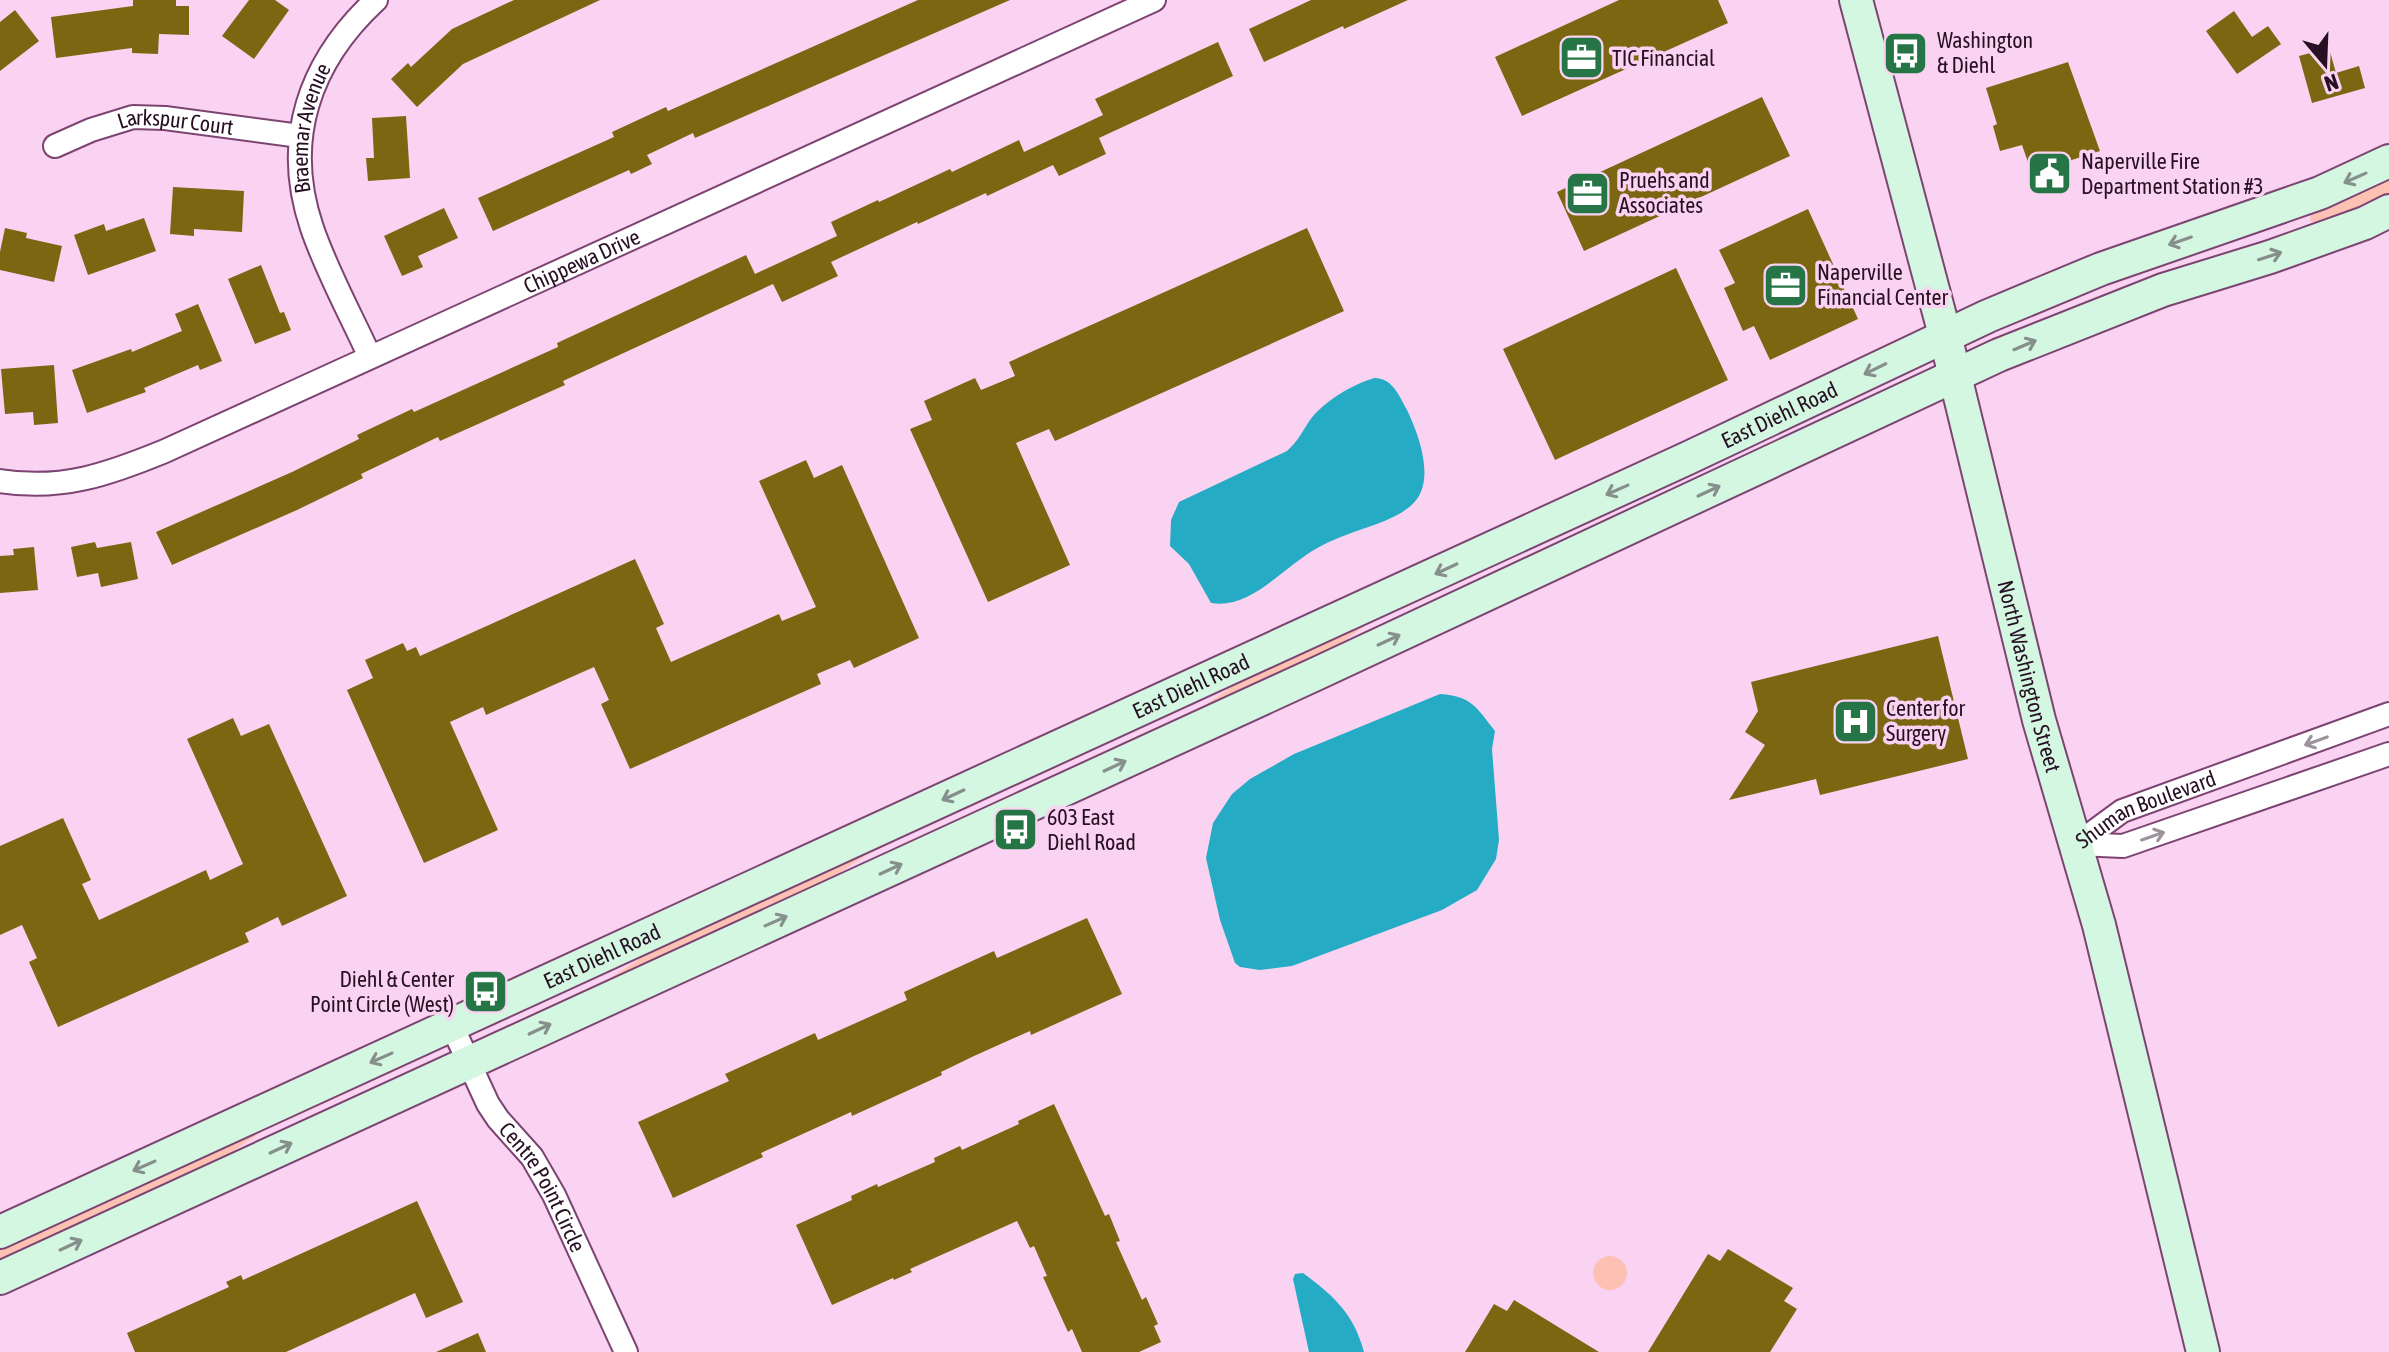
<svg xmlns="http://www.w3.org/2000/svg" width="2389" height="1352" font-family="'Asap Condensed',sans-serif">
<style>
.green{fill:#fcc1b3}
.water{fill:#25abc4}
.building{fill:#7b6612}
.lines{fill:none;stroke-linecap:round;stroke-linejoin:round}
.street-casing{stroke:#7c4472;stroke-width:26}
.secondary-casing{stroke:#7c4472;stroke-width:36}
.street{stroke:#fff;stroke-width:22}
.secondary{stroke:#d4f7e1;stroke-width:32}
.oneway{stroke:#868f8c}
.oneway2{stroke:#9e939c}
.labels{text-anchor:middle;stroke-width:7;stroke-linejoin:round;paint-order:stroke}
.poi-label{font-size:22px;fill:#271024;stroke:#fbd3f2;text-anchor:start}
.street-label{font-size:22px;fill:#271024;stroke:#fbd3f2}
</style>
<rect width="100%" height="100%" fill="#fbd3f2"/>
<path class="green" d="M2389,175v19l-71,30 -8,-3 1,-7 5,-5z
M1483,565l2,5 -119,55 -50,36 -235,108 -2,-6 126,-58 61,-41z
M982,796l1,5 -112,51 -62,41 -304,140 -2,-5 109,-51 65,-43z
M404,1061l2,5 -145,66 -56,38 -205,94v-18z
M1593 1273a17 17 0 1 1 34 0a17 17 0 1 1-34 0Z"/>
<path class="water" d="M1374,378c19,0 25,18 33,32 11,23 27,65 10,89 -15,20 -49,27 -71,36 -16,6 -31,13 -44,23 -26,18 -56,51 -91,45l-22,-39 -19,-18 1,-26 8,-18 108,-51c11,-10 15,-19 23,-31 14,-19 42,-35 64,-42z
M1440,694c32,2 37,14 55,37l-3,18 7,91 -3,19 -19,31 -35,20 -150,56 -32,4 -20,-3 -5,-4 -15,-43 -14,-62 7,-35 19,-29 18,-15 44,-25z
M1303,1273c31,23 51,41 61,79h-55l-16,-73 2,-5z"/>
<path class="building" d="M133,0h43v6h13v29l-30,-1 -1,20 -26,-1v-5l-76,10 -5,-41 82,-11z
M249,0h26l14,10 -35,49 -32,-23z
M514,0h86l-137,64 -46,43 -26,-28 17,-16 3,4 41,-38z
M918,0h92l-315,138 -2,-5 -46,22 5,9 -21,10 -2,-4 -136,61 -15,-33 136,-61 -2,-5 54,-25 2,4z
M1311,0h97l-64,29 -1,-3 -79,36 -15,-33z
M1619,0h99l10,23 -206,93 -27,-59z
M15,10l24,31 -39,30v-49z
M2234,11l18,26 16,-11 13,18 -44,30 -31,-43z
M1218,42l15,34 -134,62 7,16 -47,22 -6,-11 -66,31 -1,-3 -68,31 -1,-2 -86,40 7,14 -56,26 -9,-18 -210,97 2,4 -125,56 -2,-4 -77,37 2,4 -66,32 -125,55 -16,-33 136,-60 67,-33 -2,-4 55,-26 2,3 144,-65 -1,-4 189,-88 9,19 82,-38 -6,-14 47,-22 1,2 71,-33 2,3 67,-32 5,12 79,-37 -8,-16z
M2329,48l7,25 23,-7 6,22 -53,15 -13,-47z
M2068,62l32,89 -47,15 -2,-8 -22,7 -7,-20 -22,6 -7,-25 4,-2 -11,-36z
M1762,97l28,59 -206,95 -27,-59z
M406,116l4,62 -42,3 -2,-23h8l-2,-40z
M173,187l71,4 -2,41 -48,-3v7l-24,-2z
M444,208l14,30 -40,18 5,11 -21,9 -18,-40z
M1808,209l50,110 -88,41 -16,-34 -11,5 -19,-43 11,-5 -16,-33z
M144,218l12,33 -68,24 -14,-40 30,-11 2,7z
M5,228l22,5 -1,5 36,8 -8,36 -54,-12v-18z
M1307,228l37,83 -289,130 -6,-12 -33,14 54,122 -82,37 -78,-173 22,-9 -8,-19 51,-23 6,12 34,-14 -6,-14z
M261,265l19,48 4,-1 7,18 -36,14 -27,-65z
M1676,268l52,112 -173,80 -52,-111z
M198,304l24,57 -22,9 -2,-5 -54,23 2,4 -59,21 -15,-43 59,-21 1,3 50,-21 -7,-17z
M54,365l4,58 -24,2 -1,-13 -28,2 -4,-45z
M806,460l8,18 28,-13 77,173 -65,30 -4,-8 -33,14 4,10 -191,85 -29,-65 8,-4 -15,-33 -108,48 -3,-8 -33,15 48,108 -74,33 -77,-173 26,-12 -8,-18 38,-17 4,8 9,-4 4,9 215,-97 29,65 -8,4 15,34 108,-48 3,7 34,-14 -57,-126z
M95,542l2,6 34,-6 7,37 -37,8 -3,-14 -21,4 -6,-30z
M34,547l4,43 -38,3v-37l14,-1 -1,-6z
M1938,636l30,123 -148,36 -4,-16 -87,21 36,-55 -20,-13 13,-21 -7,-29z
M233,718l8,18 28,-12 78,172 -65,30 -4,-9 -33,16 4,9 -191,85 -29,-65 8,-4 -15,-33 -22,10v-89l63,-28 28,62 -9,4 17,36 107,-50 4,10 33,-16 -56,-125z
M1087,918l35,76 -91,41 -1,-4 -56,25 -33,16 1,3 -90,41 -1,-4 -90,41 2,4 -90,41 -35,-76 91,-41 -4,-7 90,-41 3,7 89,-40 -3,-8 90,-41 3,7z
M1054,1104l51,112 4,-2 11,27 -4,1 26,58 4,-3 12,27 -4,2 7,16 -22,10h-57l-10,-23 -4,3 -25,-55 4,-1 -13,-30 -4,2 -13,-27 -107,48 2,3 -18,8 -1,-2 -61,27 -36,-80 56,-25 -1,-4 26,-12 1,3 57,-25 -1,-4 26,-12 2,4 57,-26 -1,-3z
M417,1201l46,101 -37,16 -11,-25 -129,59h-151l-8,-19 102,-46 -3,-5 15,-7 2,5z
M1728,1249l65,39 -9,13 13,8 -27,43h-122l60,-98 12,7z
M1514,1300l85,52h-134l29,-48 13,7z
M478,1333l8,19h-50z"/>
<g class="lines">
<defs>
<g id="street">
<path id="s1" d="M55,146l36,-16 42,-13 32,1 135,18"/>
<path id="s2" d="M370,357c-19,-42 -43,-85 -58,-129 -30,-88 -3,-166 64,-228"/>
<path id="s3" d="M0,481c62,10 109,-7 165,-30l989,-451"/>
<path id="s4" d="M2077,844l45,-33 267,-97"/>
<path d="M2077,844l46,2 266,-92"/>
<path id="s5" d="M452,1026l36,78 10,15 34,38 22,38 72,157"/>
</g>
<g id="secondary">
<path id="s6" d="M1856,0l89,335 94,385 60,205 104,427"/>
<path id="s7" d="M0,1232l1688,-774 300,-142 113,-47 219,-76 69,-32"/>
<path d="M0,1278l1318,-605 681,-318 164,-65 107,-33 95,-34 24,-12"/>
</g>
</defs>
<use href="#street" class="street-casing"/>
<use href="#secondary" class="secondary-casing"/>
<use href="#street" class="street"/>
<use href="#secondary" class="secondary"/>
</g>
<defs><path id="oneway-shaft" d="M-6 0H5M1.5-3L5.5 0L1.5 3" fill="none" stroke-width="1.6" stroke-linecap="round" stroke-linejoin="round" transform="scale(2)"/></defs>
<g class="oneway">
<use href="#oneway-shaft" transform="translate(2355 178) rotate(156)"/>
<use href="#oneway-shaft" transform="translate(2180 241) rotate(161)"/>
<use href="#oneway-shaft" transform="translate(2270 256) rotate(-18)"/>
<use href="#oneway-shaft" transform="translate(2025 345) rotate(-23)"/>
<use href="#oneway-shaft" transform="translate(1875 369) rotate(154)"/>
<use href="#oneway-shaft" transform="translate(1617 490) rotate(156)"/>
<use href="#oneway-shaft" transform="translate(1709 491) rotate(-25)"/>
<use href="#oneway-shaft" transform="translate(1446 569) rotate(155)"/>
<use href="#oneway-shaft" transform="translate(1389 640) rotate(-25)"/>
<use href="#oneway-shaft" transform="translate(1115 766) rotate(-25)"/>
<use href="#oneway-shaft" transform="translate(953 795) rotate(155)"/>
<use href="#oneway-shaft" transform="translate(891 869) rotate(-25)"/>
<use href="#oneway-shaft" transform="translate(776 921) rotate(-24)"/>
<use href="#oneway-shaft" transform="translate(540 1029) rotate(-25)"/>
<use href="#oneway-shaft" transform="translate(381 1058) rotate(156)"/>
<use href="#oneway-shaft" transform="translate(281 1148) rotate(-25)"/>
<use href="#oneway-shaft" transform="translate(144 1166) rotate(156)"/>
<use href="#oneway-shaft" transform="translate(71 1245) rotate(-25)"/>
</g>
<g class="oneway2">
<use href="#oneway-shaft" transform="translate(2316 741) rotate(160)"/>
<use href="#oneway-shaft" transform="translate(2153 836) rotate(-19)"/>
</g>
<defs>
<symbol id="bus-square" viewBox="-11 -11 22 22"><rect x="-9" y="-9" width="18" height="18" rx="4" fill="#257546" stroke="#fbd3f2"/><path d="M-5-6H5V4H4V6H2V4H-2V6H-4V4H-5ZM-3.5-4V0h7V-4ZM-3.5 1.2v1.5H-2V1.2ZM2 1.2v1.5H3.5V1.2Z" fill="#fff"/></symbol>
<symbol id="office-square" viewBox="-11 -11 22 22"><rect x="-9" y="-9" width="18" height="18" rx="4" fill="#257546" stroke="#fbd3f2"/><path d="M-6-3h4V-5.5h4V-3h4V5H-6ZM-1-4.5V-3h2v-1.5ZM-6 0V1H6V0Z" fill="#fff"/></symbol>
<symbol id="civic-square" viewBox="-11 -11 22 22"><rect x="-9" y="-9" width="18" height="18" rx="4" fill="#257546" stroke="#fbd3f2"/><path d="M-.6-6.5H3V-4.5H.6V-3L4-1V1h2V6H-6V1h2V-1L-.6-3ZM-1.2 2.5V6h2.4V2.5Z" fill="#fff"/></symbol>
<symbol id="hospital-square" viewBox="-11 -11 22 22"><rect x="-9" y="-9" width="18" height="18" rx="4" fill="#257546" stroke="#fbd3f2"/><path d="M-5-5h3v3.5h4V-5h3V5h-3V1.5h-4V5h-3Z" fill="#fff"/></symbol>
</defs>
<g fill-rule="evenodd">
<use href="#bus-square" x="1880" y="28" width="51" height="51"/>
<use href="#office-square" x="1556" y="32" width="51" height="51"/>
<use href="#civic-square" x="2024" y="148" width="51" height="51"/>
<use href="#office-square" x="1562" y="168" width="51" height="51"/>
<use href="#office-square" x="1760" y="260" width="51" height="51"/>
<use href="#hospital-square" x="1830" y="696" width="51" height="51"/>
<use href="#bus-square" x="990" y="804" width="51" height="51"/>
<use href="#bus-square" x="460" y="966" width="51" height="51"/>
</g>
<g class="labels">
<g class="poi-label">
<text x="1937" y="48">Washington<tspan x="1937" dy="25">&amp; Diehl</tspan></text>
<text x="1612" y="66">TIC Financial</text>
<text x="2081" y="169">Naperville Fire<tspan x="2081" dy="25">Department Station #3</tspan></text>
<text x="1619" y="188">Pruehs and<tspan x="1619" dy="25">Associates</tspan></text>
<text x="1817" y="280">Naperville<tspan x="1817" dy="25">Financial Center</tspan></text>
<text x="1886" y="716">Center for<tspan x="1886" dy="25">Surgery</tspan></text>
<text x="1047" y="825">603 East<tspan x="1047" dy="25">Diehl Road</tspan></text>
<text x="454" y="987" text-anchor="end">Diehl &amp; Center<tspan x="454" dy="25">Point Circle (West)</tspan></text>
</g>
<g class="street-label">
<text dy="8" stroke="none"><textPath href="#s1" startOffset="126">Larkspur Court</textPath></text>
<text dy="8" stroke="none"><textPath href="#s2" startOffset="244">Braemar Avenue</textPath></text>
<text dy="8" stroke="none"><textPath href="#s3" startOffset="628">Chippewa Drive</textPath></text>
<text dy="8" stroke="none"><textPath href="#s7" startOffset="1958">East Diehl Road</textPath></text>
<text dy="8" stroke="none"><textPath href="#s6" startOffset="698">North Washington Street</textPath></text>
<text dy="8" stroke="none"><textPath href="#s7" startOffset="1310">East Diehl Road</textPath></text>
<text dy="8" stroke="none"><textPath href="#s4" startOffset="78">Shuman Boulevard</textPath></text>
<text dy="8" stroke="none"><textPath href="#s7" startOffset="662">East Diehl Road</textPath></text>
<text dy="8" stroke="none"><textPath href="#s5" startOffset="186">Centre Point Circle</textPath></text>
</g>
</g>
<g transform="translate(2325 64) rotate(161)" stroke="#fbd3f2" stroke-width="6" paint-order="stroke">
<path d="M0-6L14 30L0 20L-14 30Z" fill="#271024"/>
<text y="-12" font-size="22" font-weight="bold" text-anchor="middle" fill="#271024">N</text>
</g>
</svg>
